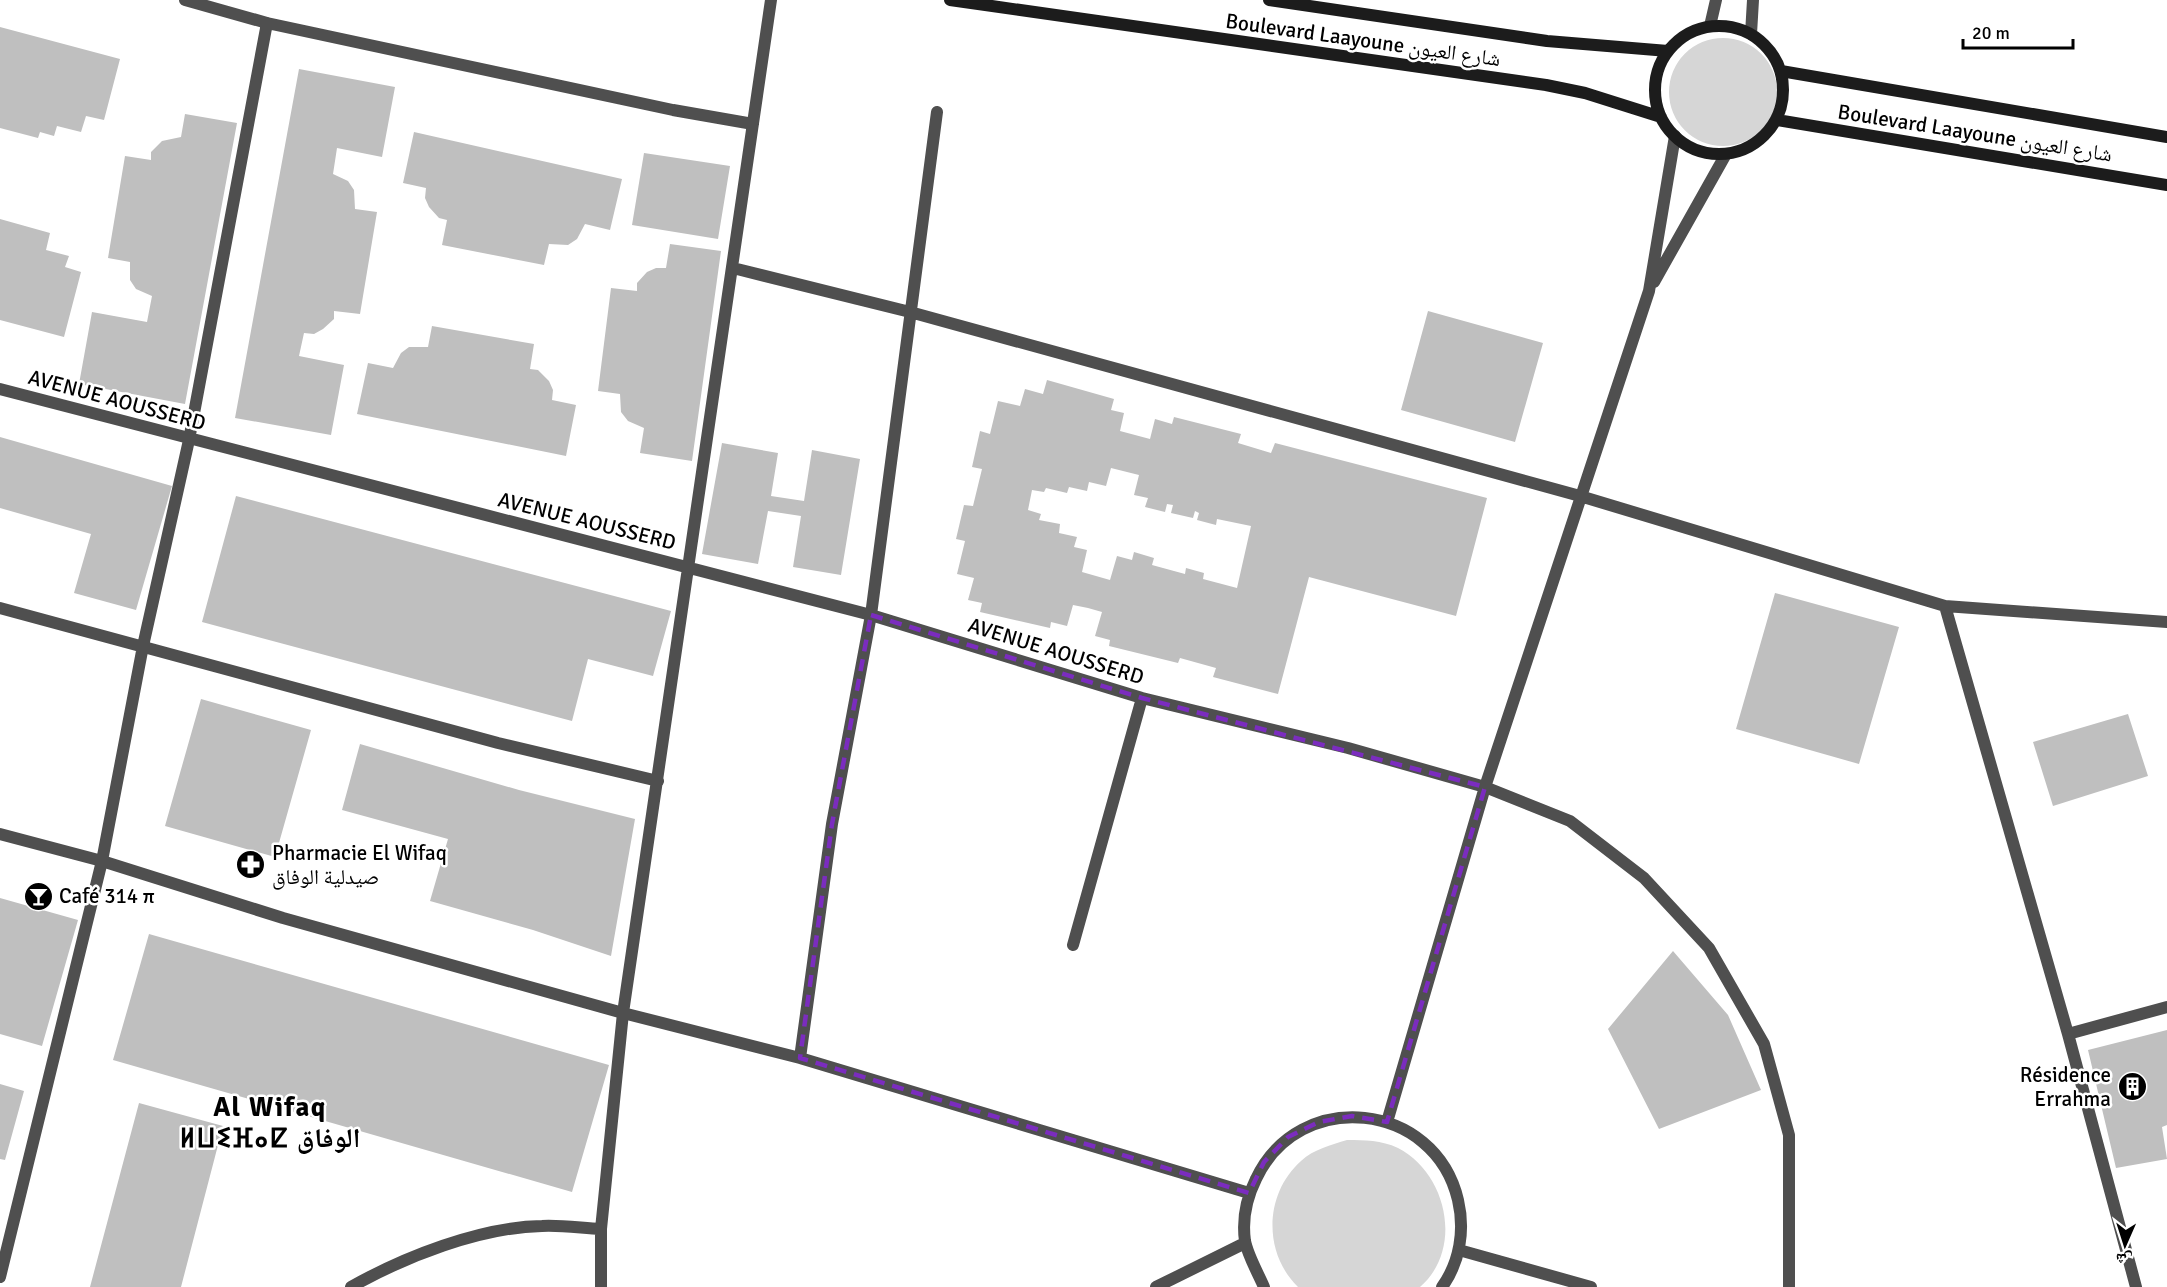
<svg xmlns="http://www.w3.org/2000/svg" width="2167" height="1287" font-family="Signika,'Noto Naskh Arabic','Noto Sans Tifinagh',sans-serif">
<style>
.green{fill:#d6d6d6}
.building{fill:#bfbfbf;fill-rule:evenodd}
.lines{fill:none;stroke-linecap:round;stroke-linejoin:round}
.street{stroke:#4f4f4f;stroke-width:12}
.secondary{stroke:#1c1c1c;stroke-width:12}
.marked{fill:none;stroke:#7b2cbf;stroke-width:4.5;stroke-dasharray:12 8;stroke-linejoin:round}
.labels{text-anchor:middle;stroke-width:5;stroke-linejoin:round;paint-order:stroke}
.street-label{font-size:21px;fill:#000;stroke:#fff}
.poi-label{font-size:21px;fill:#000;stroke:#fff;text-anchor:start}
.district-label{font-size:27px;font-weight:bold;letter-spacing:1.5px;fill:#000;stroke:#fff}
</style>
<rect width="100%" height="100%" fill="#fff"/>
<path class="green" d="M1669 92a54 54 0 1 1 108 0a54 54 0 1 1-108 0Z
M1347,1140c18,0 34,0 51,8 49,25 66,101 22,139h-122c-35,-34 -34,-93 3,-126 13,-12 30,-16 46,-21z"/>
<path class="building" d="M0,27l120,32 -16,61 -18,-4 -5,16 -24,-6 -3,10 -14,-4 -2,6 -38,-10z
M299,69l96,18 -13,70 -45,-9 -4,26 15,7 6,9 1,19 22,3 -17,102 -26,-3v8l-11,10 -9,5 -10,-1 -5,23 45,9 -13,70 -96,-17z
M185,114l52,9 -52,281 -106,-20 13,-72 55,10 5,-26 -16,-7 -6,-9v-18l-22,-4 17,-102 26,4v-8l11,-11 19,-4z
M414,132l208,47 -12,51 -25,-6 -8,15 -9,6 -19,-1 -5,21 -102,-20 5,-25 -8,-2 -10,-11 -4,-9 1,-10 -23,-5z
M644,153l86,13 -12,73 -86,-14z
M0,219l50,14 -4,17 23,6 -4,11 16,5 -17,65 -64,-17z
M670,244l51,7 -29,210 -52,-8 4,-25 -16,-7 -7,-9 -1,-18 -22,-3 13,-103 26,3v-8l10,-11 9,-4h10z
M1428,311l115,32 -28,99 -114,-32z
M432,326l102,18 -4,25 8,1 11,11 4,9 -1,10 24,5 -10,51 -209,-42 11,-51 25,5 8,-15 8,-6h19z
M1047,380l67,19 -3,11 13,3 -4,18 30,8 5,-20 17,5 2,-7 67,17 -3,9 33,10 4,-10 212,55 -31,118 -147,-39 -31,117 -65,-17 3,-9 -36,-10 -2,5 -69,-17 1,-6 -15,-4 7,-24 -14,-4 -15,-3 -6,21 -16,-4 -1,6 -70,-16 2,-9 -14,-3 6,-22 -17,-4 8,-33 -9,-2 8,-34 9,1 9,-37 -10,-2 8,-36 10,3 8,-33 22,5 5,-17 18,5zM1111,468l28,7 -5,20 14,3 -3,9 20,5 2,-8 6,1 -2,8 22,5 2,-7 4,2 -2,7 19,5 1,-6 34,7 -14,62 -34,-9 1,-6 -18,-5 -1,6 -33,-9 2,-7 -20,-6 -2,8 -15,-4 -7,24 -28,-8 5,-22 -13,-3 3,-10 -18,-4 1,-9 -21,-4 2,-6 -13,-4 4,-20 12,2 2,-4 21,5 2,-6 18,4 2,-9 17,4z
M0,437l172,49 -36,124 -62,-17 17,-59 -91,-26z
M722,443l56,10 -7,43 33,5 8,-51 48,9 -19,116 -48,-8 8,-51 -33,-5 -10,53 -56,-10z
M236,496l435,115 -18,65 -65,-17 -16,62 -370,-99z
M1775,593l124,34 -40,137 -123,-35z
M201,699l110,31 -36,127 -110,-31z
M2128,714l20,62 -95,30 -20,-64z
M360,744l159,46 116,29 -24,137 -78,-26 -103,-29 18,-62 -106,-29z
M0,898l78,22 -36,126 -42,-12z
M149,934l460,131 -37,127 -459,-132z
M1673,951l55,64 33,75 -102,39 -51,-100z
M2167,1030v95l-5,2 5,32 -51,9 -28,-118z
M0,1084l24,7 -19,69 -5,-1z
M139,1103l84,23 -42,161h-91z"/>
<g class="lines">
<path class="street" d="M185,0l82,23 406,87 80,14
M1710,26l6,-26
M1751,34l2,-34
M733,268l177,44 670,184 365,110 222,16
M1654,282l72,-128
M0,389l871,226 271,83 206,50 137,39 85,34 74,57 65,70 55,96 25,91v152
M1945,606l123,428 68,253
M0,608l498,135 160,38
M0,834l102,27 181,57 340,95 177,45 449,135
M1073,945l69,-247
M2068,1034l99,-27
M800,1058l32,-234 39,-209 66,-503
M1387,1122l98,-335 164,-496 26,-155
M1459,1250l132,37
M0,1277l102,-416 41,-215 46,-206 78,-417
M351,1287c53,-30 129,-60 191,-61 19,-1 39,2 59,3
M601,1287v-58l22,-216 148,-1013
M1156,1287l89,-44
M1264,1287c-6,-14 -16,-31 -19,-46 -3,-22 1,-42 11,-62 43,-92 179,-78 202,21 7,30 2,62 -16,87"/>
<path class="secondary" d="M950,0l596,85 39,8 76,24
M1269,0l278,41 121,10
M1655 90a64 64 0 1 1 128 0a64 64 0 1 1-128 0Z
M1781,71l386,66
M1777,120l390,65"/>
</g>
<path class="marked" d="M871,615l271,83 343,89 -98,335 -35,-6 -33,6 -31,15 -24,25 -15,31 -449,-135 32,-234z"/>
<defs>
<symbol id="pharmacy-disc" viewBox="-11 -11 22 22"><circle r="9.5" fill="#000" stroke="#fff"/><path d="M-2-6h4v4h4v4h-4v4h-4v-4h-4v-4h4Z" fill="#fff"/></symbol>
<symbol id="bar-disc" viewBox="-11 -11 22 22"><circle r="9.5" fill="#000" stroke="#fff"/><path d="M-6-5H6L.8 .8V4.5H3.5V6h-7V4.5H-.8V.8Z" fill="#fff"/></symbol>
<symbol id="building-disc" viewBox="-11 -11 22 22"><circle r="9.5" fill="#000" stroke="#fff"/><path d="M-4-6H4V6H1V3H-1V6H-4ZM-2.5-4.3h1.7v1.8h-1.7ZM.8-4.3h1.7v1.8H.8ZM-2.5-1h1.7V.8h-1.7ZM.8-1h1.7V.8H.8Z" fill="#fff"/></symbol>
</defs>
<g fill-rule="evenodd">
<use href="#pharmacy-disc" x="234" y="848" width="33" height="33"/>
<use href="#bar-disc" x="22" y="880" width="33" height="33"/>
<use href="#building-disc" x="2116" y="1070" width="33" height="33"/>
</g>
<g class="labels">
<g class="street-label">
<text transform="translate(1363 40) rotate(8)" y="7">Boulevard Laayoune شارع العيون</text>
<text transform="translate(1975 133) rotate(9)" y="7">Boulevard Laayoune شارع العيون</text>
<text transform="translate(117 400) rotate(15)" y="7">AVENUE AOUSSERD</text>
<text transform="translate(587 521) rotate(14)" y="7">AVENUE AOUSSERD</text>
<text transform="translate(1056 651) rotate(17)" y="7">AVENUE AOUSSERD</text>
</g>
<g class="poi-label">
<text x="272" y="860">Pharmacie El Wifaq<tspan x="272" dy="24">صيدلية الوفاق</tspan></text>
<text x="59" y="903">Café 314 π</text>
<text x="2111" y="1082" text-anchor="end">Résidence<tspan x="2111" dy="24">Errahma</tspan></text>
</g>
<g class="district-label">
<text x="270" y="1116">Al Wifaq<tspan x="270" dy="31">ⵍⵡⵉⴼⴰⵇ الوفاق</tspan></text>
</g>
</g>
<g transform="translate(2125 1245) rotate(183)" stroke="#ffffff" stroke-width="4.5" paint-order="stroke">
<path d="M0-4.5L10 22L0 15L-10 22Z" fill="#000000"/>
<text y="-9" font-size="16" font-weight="bold" text-anchor="middle" fill="#000000">ش</text>
</g>
<path d="M1963 39v9h110v-9" fill="none" stroke="#000000" stroke-width="3"/>
<text x="1972" y="39" font-size="18" fill="#000000" stroke="#ffffff" stroke-width="4.5" paint-order="stroke">20 m</text>
</svg>
